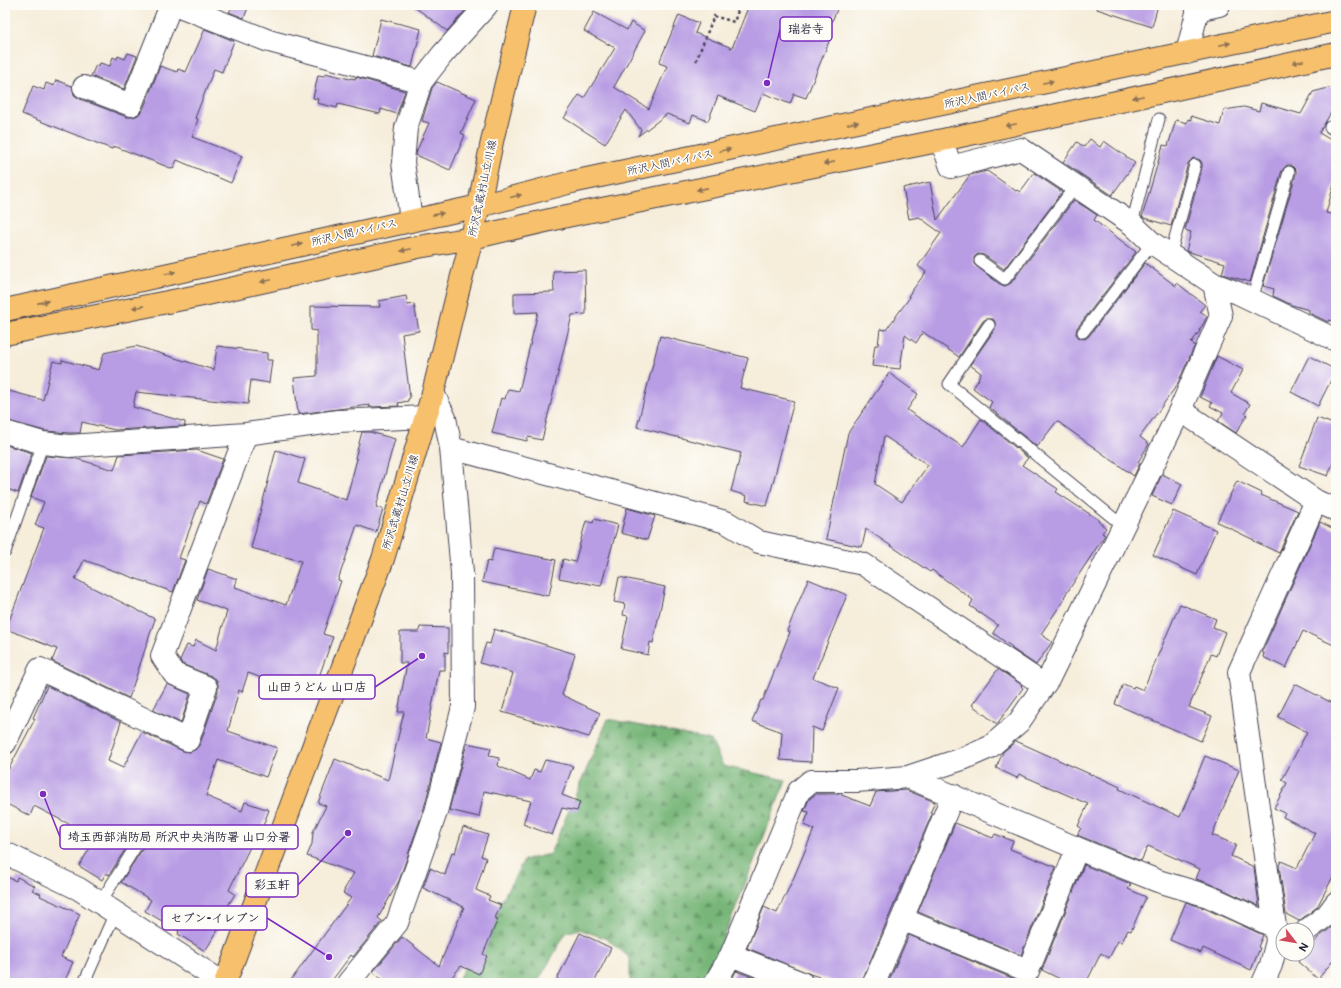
<svg xmlns="http://www.w3.org/2000/svg" width="1341" height="988" font-family="'Balsamiq Sans','Klee One',sans-serif">
<style>
.forest{fill:url(#forest-firs);stroke:#4c6c5a}
.building{fill:#b89ce4;fill-rule:evenodd}
.lines{fill:none;stroke-linecap:round;stroke-linejoin:round}
.lane-casing{stroke:#424053;stroke-width:13}
.street-casing{stroke:#424053;stroke-width:24}
.primary-casing{stroke:#424053;stroke-width:24}
.path{stroke:#424053;stroke-width:2.5;stroke-dasharray:3 3;stroke-linecap:butt}
.lane{stroke:#fff;stroke-width:11}
.street{stroke:#fff;stroke-width:22}
.primary{stroke:#f7c06c;stroke-width:22}
.oneway{fill:#8c7154}
.labels{text-anchor:middle;stroke-width:3.5;stroke-linejoin:round;paint-order:stroke}
.street-label{font-size:11px;fill:#22223b;stroke:#fdfcf7}
.leader{fill:none;stroke:#7b2cbf;stroke-width:1.5}
.callout-dot{fill:#7b2cbf;stroke:#fdfcf7;stroke-width:1.5}
.callout{fill:#fdfcf7;stroke:#7b2cbf;stroke-width:1.5}
.callout-label{font-size:12px;text-anchor:middle;font-weight:bold;fill:#22223b}
</style>
<defs>
<pattern id="forest-firs" width="22" height="20" patternUnits="userSpaceOnUse"><rect width="22" height="20" fill="#77b678"/><path d="M5 1l3.5 6h-7zM16 11l3.5 6h-7z" fill="#619464"/></pattern>
</defs>
<rect width="100%" height="100%" fill="#fdfcf7"/>
<filter id="ink" filterUnits="userSpaceOnUse"><feTurbulence type="fractalNoise" baseFrequency=".025" numOctaves="2"/><feDisplacementMap in="SourceGraphic" scale="8" xChannelSelector="R" yChannelSelector="G"/><feConvolveMatrix kernelMatrix="1 2 1 2 8 2 1 2 1" color-interpolation-filters="sRGB"/></filter>
<filter id="wash" filterUnits="userSpaceOnUse"><feTurbulence type="fractalNoise" baseFrequency=".012" numOctaves="4" result="noise"/><feDisplacementMap in="SourceGraphic" scale="16" xChannelSelector="R" yChannelSelector="G"/><feGaussianBlur stdDeviation="0.9" result="paint"/><feColorMatrix in="noise" values="0 0 0 0 0 0 0 0 0 0 0 0 0 0 0 0 0 1.4 0 .05"/><feComposite in="paint" operator="in"/></filter>
<g filter="url(#wash)">
<rect width="100%" height="100%" fill="#f6edda"/>
<path class="forest" d="M608,719l103,21 12,26 63,14 -72,183 -14,20h-62l-8,-2v-23l-23,-19 -28,-10 -13,4 -29,50h-81l68,-123 26,-6z"/>
<g id="blocks">
<path class="building" d="M234,5h15l-5,13 -15,-6z
M412,5h58l-23,26z
M749,5h90l-14,32 5,2 -24,59 -12,-4 -4,10 -27,-11 -8,18 -37,-15 -10,25 -15,-6 -3,8 -23,-9 -29,22 3,-6 -15,-20 -21,34 -41,-26 15,-23 5,3 31,-50 -31,-17 10,-19 33,18 4,-8 14,9 -31,56 35,22 18,-43 -8,-3 20,-48 20,8 -4,10 37,15z
M1098,5h60l-6,22 -55,-18z
M381,19l40,10 -9,38 -40,-11z
M205,29l29,12 -12,31 -8,-3 -19,49 3,1 -6,18 50,19 -11,27 -54,-23 -4,9 -59,-23 -2,3 -90,-35 11,-28 11,4 2,-7 8,3 2,-6 16,6 2,9 6,4 47,18h6l5,-2 5,-5 17,-44 17,6 1,-3 8,3z
M128,53l9,3 -13,33 -33,-13 5,-11 3,1 1,-3 10,3 3,-9 4,2 1,-3 7,3z
M325,73l25,6 1,-1 4,1 1,-2 49,14 -8,23 -16,-5 -1,5 -42,-10 -1,4 -20,-5 1,-4 -5,-1 5,-23 6,1z
M437,82l39,17 -15,34 4,2 -15,35 -34,-15 1,-5 12,-27 -7,-2 10,-33z
M1336,86v18l-17,29 17,10v34l-10,36 10,2v107l-7,-2 -1,2 -19,-9v-3l-17,-5 -19,-9 1,-7 -11,-3 33,-112v-4l-5,-5h-4l-5,5 -32,112 -28,-8 3,-11 -39,-12 5,-19 -6,-2 17,-63v-4l-2,-3 -7,-2 -5,5 -17,63 -27,-8 -2,-1 21,-72 5,1 8,-26 11,3 1,-4 3,1v-4l29,9 4,-15 20,-3 15,4 2,-8 40,11 12,-22z
M1090,139l10,8 4,-6 31,22 -23,32 -49,-33 14,-20 7,5z
M987,171l29,20 1,-1 3,2 14,-19 28,19 -58,77 -20,-14 -6,-1 -4,3v7l2,2 25,19 4,1 6,-3 63,-83 23,15 -3,5 42,32 -59,76 -1,6 3,4 6,1 4,-3 56,-73 31,23 1,-3 28,22 -5,6 7,5 -3,7 -5,7 1,1 -9,12 4,2 -18,40 -37,52 9,7 -11,18 2,1 -6,13 -77,-55 -20,26 -48,-40 3,-5 -19,-14 6,-9 -1,-1 3,-5 -11,-8 25,-36v-7l-2,-3h-7l-3,2 -24,36 -36,-25 -7,11 -11,-8 -5,34 -28,-3 3,-21h3l2,-16 6,1 24,-33 -2,-1 18,-24 -8,-6 23,-33 -22,-16 -10,2 -6,-31 27,-6 7,38 33,-45z
M585,270l1,44 -14,1 -30,125 -14,-3 -1,4 -35,-8 9,-35 4,1 3,-10 11,2 19,-79 -24,1v-20l40,-1 -1,-21z
M406,296l2,9 6,-1 5,27 -17,3 8,64 -2,1v2l-10,2 1,3 -30,1 1,-2 -72,9 -4,-36 23,-2v-45l-6,-1v-24l69,1 -1,-6z
M660,336l88,22 -8,30 54,13 -27,105 -21,-5 1,-5 -16,-5 10,-38 -104,-26z
M136,346l78,24 3,-24 25,3v1l25,3v7h5l-3,23 -18,-3 -3,24 -112,-12 -3,15 52,15v4l-70,4 -33,-8 -2,11h-11l-24,-2 -40,-11v-30l38,10 10,-39 9,2v-3l37,10 5,-17z
M1217,356l26,14 -12,23 19,11 -5,9 2,2 -11,18 -18,-12 5,-8 -13,-7 2,-3 -12,-6z
M1309,356l27,14 -18,36 -27,-14z
M889,373l29,21 -11,16 56,37 18,-28 47,39 -6,7 36,24 -2,3 43,28 -1,1 8,7 -4,5 3,2 -41,62 1,1 -24,36 11,8 -16,23 -25,-17 1,-1 -19,-14 5,-8 -28,-19 3,-6 -41,-30 -2,2 -64,-43 -4,18 -36,-8 22,-106zM884,436l44,29 -26,37 -27,-18z
M1317,418l19,7v30l-8,21 -29,-10z
M362,432h8l25,7 -19,68 7,2 -7,23 -19,-7 -19,55 3,1 -18,53 10,3 -18,51 -3,-1 -3,8 -61,-22 -6,19 -3,-2 -11,41 49,17 -11,29 -48,-17 -12,36 36,15 3,-9 24,8 -13,34 -4,-1 -23,47 6,4 -19,31 4,2 -15,24 -27,-17 1,-3 -34,-20 6,-11 -30,-18 26,-40 1,-4 -3,-6 -4,-1 -6,3 -26,41 -3,-2 -4,7 -23,-14 17,-28 -62,-32 -4,10 -25,-13v-27l30,-57 -2,-1 14,-32 74,36 -13,39 15,7 19,-36 41,19 7,1 6,-3 4,-5 18,-53v-7l-2,-5 -5,-3 -29,-12 -2,-4 7,-15 6,2 3,-7 20,10 11,-39 -30,-11 11,-31 29,10 -2,8 51,18 15,-44 -50,-13 25,-98 29,9 -7,24 48,17 11,-41 -2,-1z
M6,445l26,8 -14,40 -13,-5z
M197,450l26,9 -17,45 -6,-3 -21,57 6,2 -12,32 -89,-32 -9,19 80,40 -26,79 -77,-37 5,-12 -51,-20 38,-101 -9,-3 9,-23 -13,-5 15,-41 28,2 40,12 5,-15z
M1162,474l20,10 -10,21 -20,-9z
M1237,481l25,12 -1,2 37,16 -19,42 -25,-12v-1l-37,-18z
M627,508l28,8 -8,24 -26,-7z
M1173,511l43,19 -19,45 -44,-20z
M594,519l24,6 -17,61 -42,-8 4,-19 12,3 11,-41 7,2z
M1320,522l16,8v116l-33,-15 -17,37 -23,-11 1,-4 -2,-1z
M494,548l62,12 -7,36 -67,-14 5,-21 4,1z
M619,577l46,10 -12,56 -3,-1 -2,13 -27,-6 7,-33 -5,-1 2,-11 -11,-2z
M808,579l39,16 -34,83 26,10 -17,43 -10,-4 -1,35 -31,-2 2,-28 -30,-11 9,-21h2l27,-68 -3,-1z
M1180,604l36,15 -3,8 12,5 -9,24 -5,-2 -22,53 23,9 -11,25 -86,-37 8,-20 10,4 1,-2 9,4z
M420,627l28,1v25l-3,-1v18h-6l-13,68 15,4 -17,66 -25,73 -21,37 4,3 -29,36 -2,-2 -21,28h-41l62,-85 -8,-5 2,-3h-1l10,-17 -47,-17 5,-12 1,-12 13,-26 -8,-3 17,-44 53,21 16,-68h-6l9,-49h-7v-31h19z
M494,629l81,25 -13,41 38,18 -11,24 -87,-25 11,-39 -33,-10 6,-20 4,1z
M998,669l24,16 -1,1 2,2 -26,36 -25,-19z
M167,684l23,10 -9,29 -28,-13z
M1295,684l41,21v166l-19,36 -18,14 -13,-7 -7,-48 2,-5 16,7 18,-35 -32,-16 2,-4 -11,-5 13,-25 -5,-3 25,-48 -29,-15z
M1016,741l76,34v-1l28,13 -1,2 61,28 25,-61 34,14 -27,65 24,10 -5,11 23,11 5,39 -46,-21 -17,-6 4,-10 -52,-23 -7,15 -64,-26 4,-7 -3,-2 10,-22 -69,-30 -2,4 -21,-10 7,-16z
M467,743l24,5 -2,8 10,2 -1,8 32,14 4,-10 6,2 5,-12 28,6 -11,29 18,7 -3,9 -15,-3 -10,27 -29,-11 8,-23 -47,-10 -5,26 -30,-7z
M906,790l29,12 -5,11 2,1 -42,100 -27,64 -1,5h-24l-28,-9 -63,-26 17,-41 13,6 17,-36 20,-48 -10,-4 5,-13 -5,-1 5,-12 7,-5h23l31,12 6,-14z
M955,823l38,15 2,-4 18,7 -3,8 46,18 -35,88 -103,-43z
M463,827l25,8 -7,21 5,2 -10,32 14,6 -2,4 13,5 -6,13 3,1 -15,35 4,2 -8,18 -18,-8 -9,11 8,6h-73l-14,-11 29,-35 37,29 25,-59 -41,-19 7,-20 15,7 7,-23 3,1z
M1084,865l47,19 -3,5 18,8 -15,34 -3,-1 -6,12 -4,-1 -9,17 -8,-5 -15,30h-18l-26,-13z
M5,876l11,5 1,-4 18,9 -3,4 9,4 -1,2 40,18 -19,43 12,5 -9,21h-59z
M1186,902l18,6 59,27 -5,12 2,1 -9,22 -48,-22 -2,5 -31,-13z
M1336,924v33l-18,22 -20,-17 6,-8h3v-3l12,-14z
M580,933l31,15 -17,35h-39z
M909,935l110,46v2h-131z
M736,971l32,12h-38z"/>
</g>
</g>
<g filter="url(#ink)">
<use href="#blocks" fill-opacity="0" stroke="#424053" stroke-width="1"/>
<g class="lines">
<defs>
<path id="lane" d="M1330,127l6,4
M1132,224l27,-105
M1170,256l25,-91
M980,261l25,18 71,-94
M1252,300l37,-128
M989,325l-40,59 174,142
M1083,332l69,-89
M5,552l38,-109
M100,903l41,-65
M84,983l31,-70"/>
<path id="street" d="M177,5l92,36 152,41
M1197,10l22,-5
M1187,53l12,-48
M84,87l47,18 40,-100
M938,141l7,9 6,17 70,-18 111,75 20,19 62,41 7,32 -41,94 136,91 20,9
M411,220l-8,-58 3,-34 15,-46 21,-27 45,-50
M1214,284l24,9 98,47
M5,432l38,11 26,3 177,-12 92,-13 88,-4
M451,448l275,74 33,20 104,22 181,121
M5,743l35,-74 148,71 18,-53 -32,-13 -12,-18 84,-222
M908,777l185,78 65,26 50,15 67,31
M5,853l74,36 144,94
M902,919l126,52 49,-122
M1307,930l20,-15 9,-12
M731,955l71,28
M348,983l49,-60 39,-111 27,-105 -1,-134 -11,-125 -6,-30 -12,-25
M715,983l16,-28 68,-164 12,-10h45l52,-4 57,-19 25,-11 29,-25 30,-44 131,-268
M874,983l28,-64 51,-124
M1263,983l8,-18 6,-24 -38,-269 77,-171"/>
<path id="primary" d="M5,310l474,-104 93,-24 764,-161
M5,334l198,-39 215,-48 54,-9 95,-22 371,-75 398,-87
M225,983l158,-424 50,-166 25,-102 14,-53 21,-101 32,-132"/>
</defs>
<use href="#lane" class="lane-casing"/>
<use href="#street" class="street-casing"/>
<use href="#primary" class="primary-casing"/>
<path class="path" d="M948,6l1,-1
M696,61l18,-45 20,6 6,-17"/>
<use href="#lane" class="lane"/>
<use href="#street" class="street"/>
<use href="#primary" class="primary"/>
</g>
<defs><path id="oneway-solid" d="M-6-.8H1V-3.2L6.5 0L1 3.2V.8H-6Z"/></defs>
<g class="oneway">
<use href="#oneway-solid" transform="translate(1225 44) rotate(-12)"/>
<use href="#oneway-solid" transform="translate(1298 62) rotate(168)"/>
<use href="#oneway-solid" transform="translate(1048 82) rotate(-12)"/>
<use href="#oneway-solid" transform="translate(1138 97) rotate(168)"/>
<use href="#oneway-solid" transform="translate(853 123) rotate(-12)"/>
<use href="#oneway-solid" transform="translate(1011 125) rotate(168)"/>
<use href="#oneway-solid" transform="translate(725 150) rotate(-12)"/>
<use href="#oneway-solid" transform="translate(829 163) rotate(169)"/>
<use href="#oneway-solid" transform="translate(702 189) rotate(169)"/>
<use href="#oneway-solid" transform="translate(516 196) rotate(-14)"/>
<use href="#oneway-solid" transform="translate(438 214) rotate(-12)"/>
<use href="#oneway-solid" transform="translate(297 245) rotate(-13)"/>
<use href="#oneway-solid" transform="translate(406 250) rotate(168)"/>
<use href="#oneway-solid" transform="translate(170 273) rotate(-13)"/>
<use href="#oneway-solid" transform="translate(266 281) rotate(168)"/>
<use href="#oneway-solid" transform="translate(43 302) rotate(-13)"/>
<use href="#oneway-solid" transform="translate(138 307) rotate(169)"/>
</g>
</g>
<g class="labels">
<g class="street-label">
<text transform="translate(987 95) rotate(-12)" y="4">所沢入間バイパス</text>
<text transform="translate(670 162) rotate(-12)" y="4">所沢入間バイパス</text>
<text transform="translate(482 188) rotate(-78)" y="4">所沢武蔵村山立川線</text>
<text transform="translate(354 232) rotate(-13)" y="4">所沢入間バイパス</text>
<text transform="translate(400 502) rotate(-73)" y="4">所沢武蔵村山立川線</text>
</g>
</g>
<path class="leader" d="M767 83L780 29M422 656L375 687M43 794L60 837M348 833L298 885M329 957L267 918"/>
<g class="callout-dot">
<circle cx="767" cy="83" r="4"/>
<circle cx="422" cy="656" r="4"/>
<circle cx="43" cy="794" r="4"/>
<circle cx="348" cy="833" r="4"/>
<circle cx="329" cy="957" r="4"/>
</g>
<g class="callout">
<rect x="780" y="17" width="52" height="24" rx="4"/>
<rect x="259" y="675" width="116" height="24" rx="4"/>
<rect x="60" y="825" width="238" height="24" rx="4"/>
<rect x="246" y="873" width="52" height="24" rx="4"/>
<rect x="162" y="906" width="105" height="24" rx="4"/>
</g>
<g class="callout-label">
<text x="806" y="33">瑞岩寺</text>
<text x="317" y="691">山田うどん 山口店</text>
<text x="179" y="841">埼玉西部消防局 所沢中央消防署 山口分署</text>
<text x="272" y="889">彩玉軒</text>
<text x="215" y="922">セブン-イレブン</text>
</g>
<rect width="1341" height="988" fill="none" stroke="#fdfcf7" stroke-width="20"/>
<g transform="translate(1295 942) rotate(121)"><circle r="19" fill="#fdfcf7" stroke="#a5a5ac"/>
<path d="M0-3L7 15L0 10L-7 15Z" fill="#d1495b"/>
<text y="-6" font-size="11" font-weight="bold" text-anchor="middle" fill="#22223b">N</text>
</g>
</svg>
